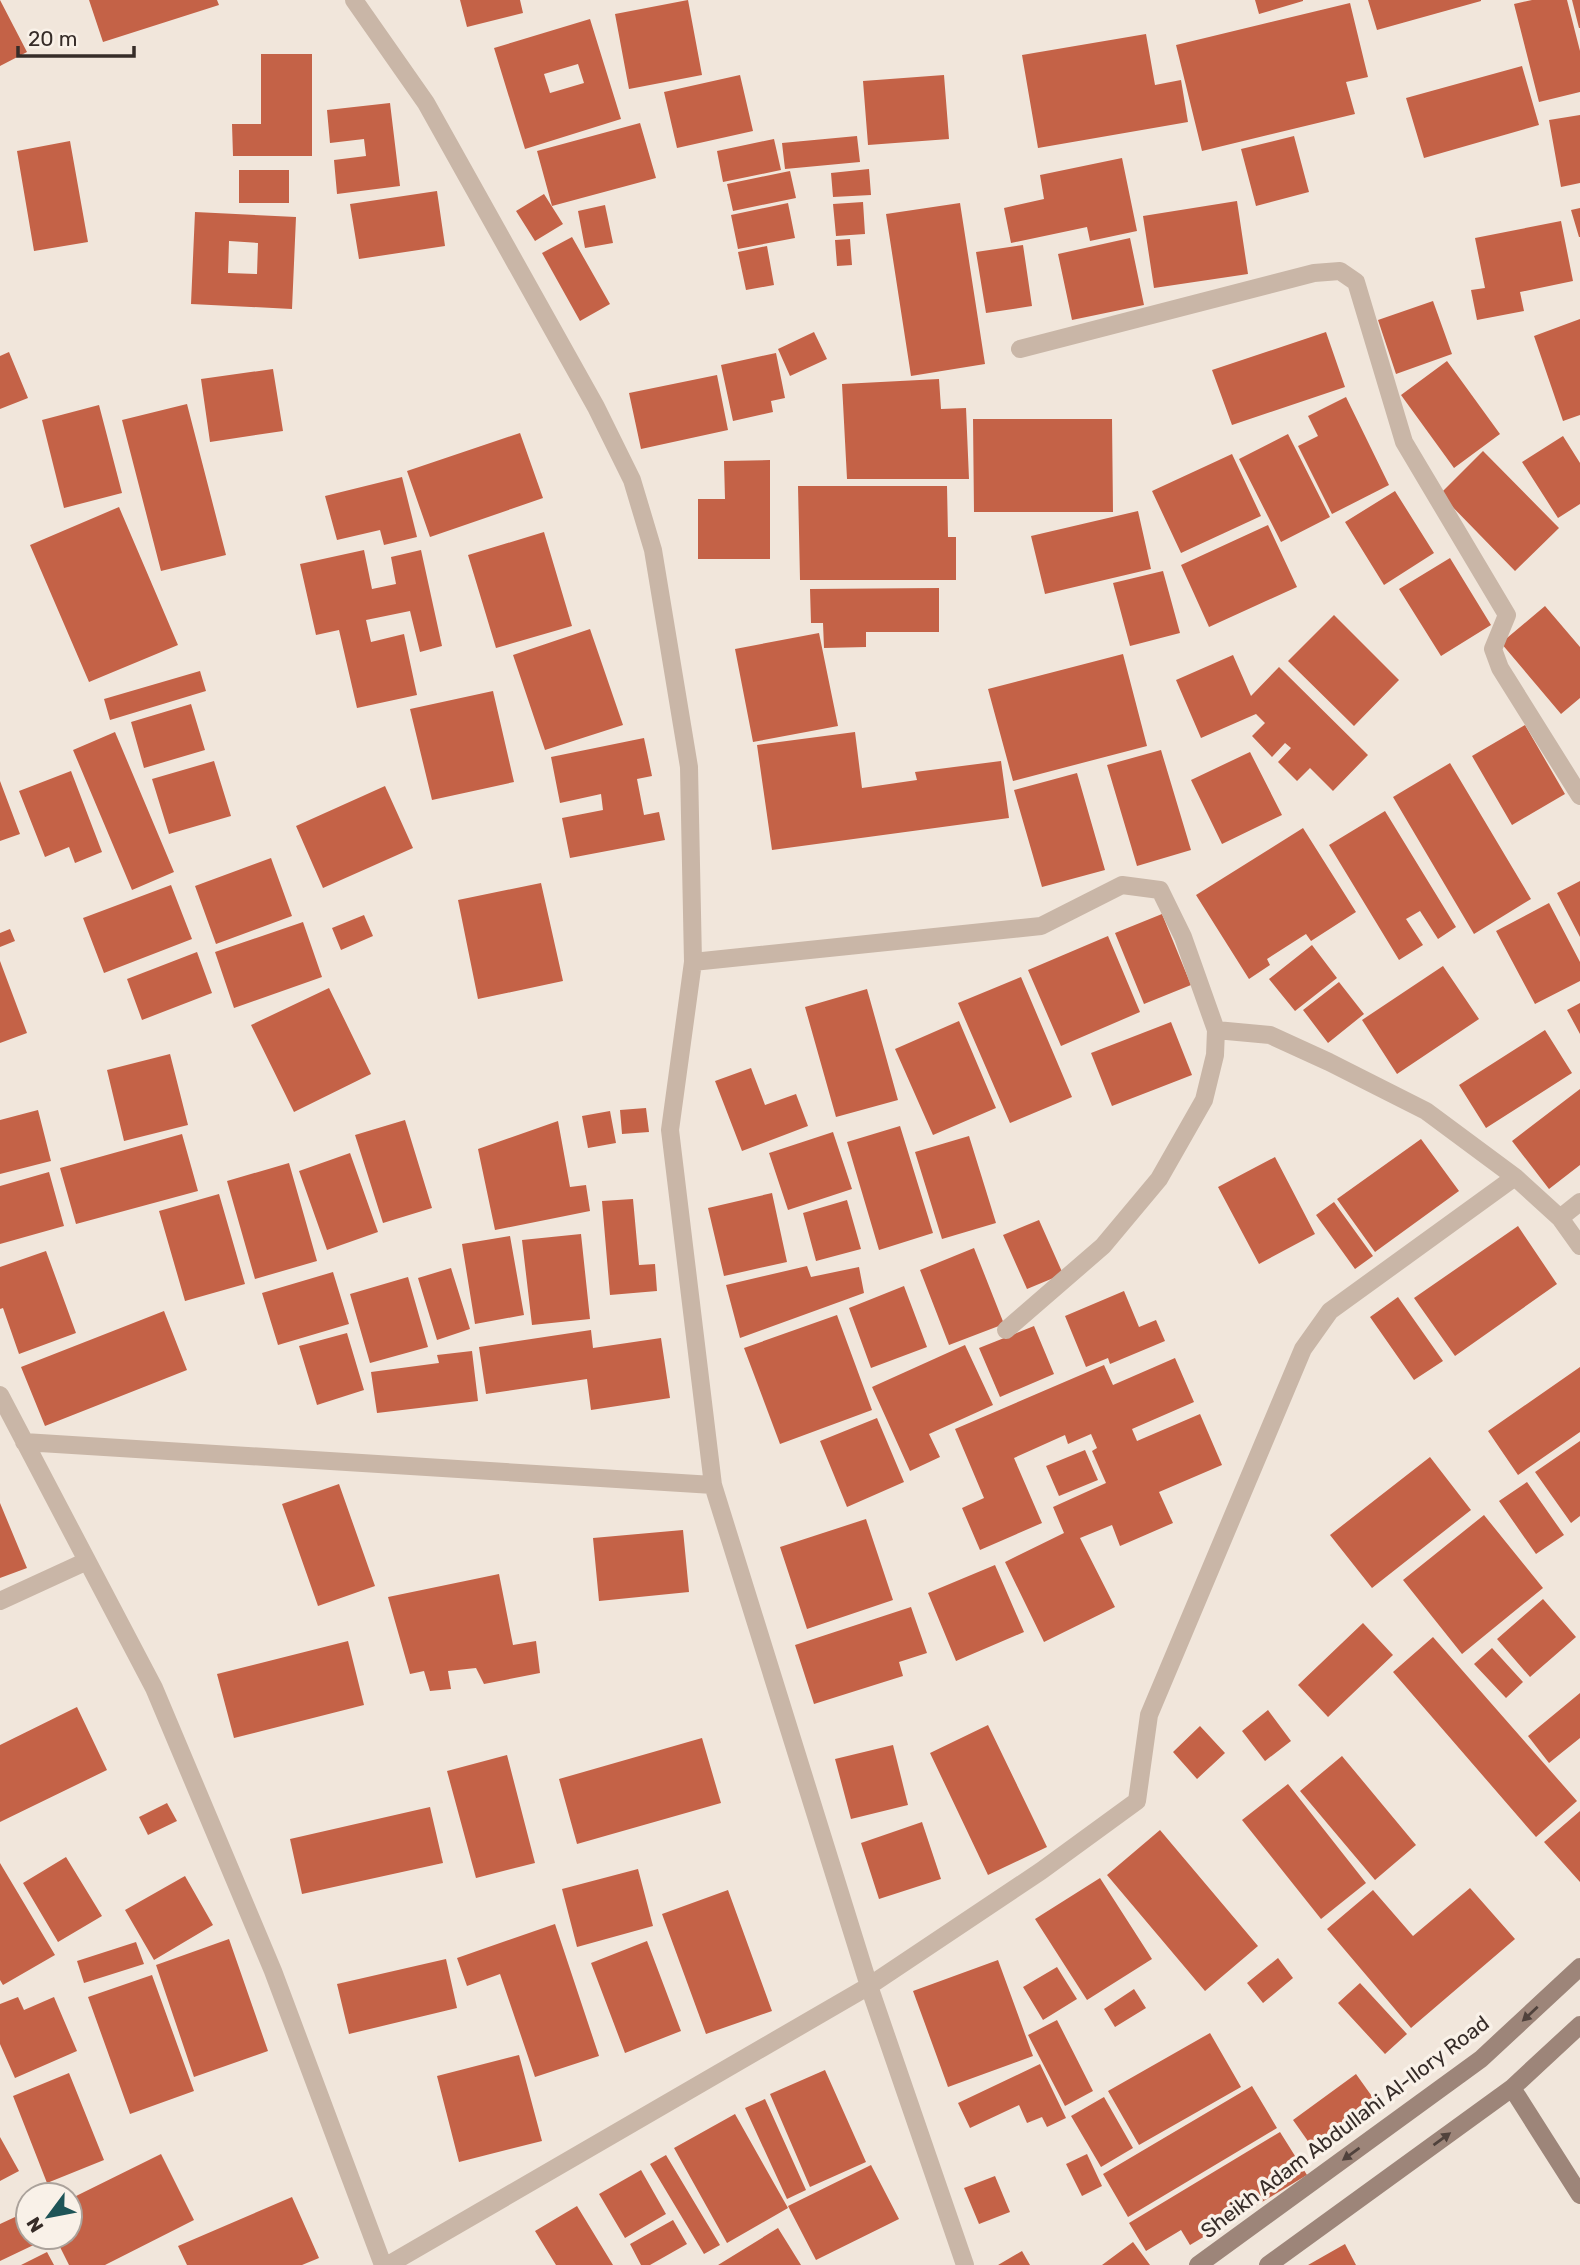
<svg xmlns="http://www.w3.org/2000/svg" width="1580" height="2265" font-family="Rubik,sans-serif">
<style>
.building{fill:#c46247;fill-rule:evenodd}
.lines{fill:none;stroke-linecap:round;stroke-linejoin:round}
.street{stroke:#c9b6a7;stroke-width:18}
.secondary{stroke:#9d8579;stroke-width:18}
.oneway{fill:#50423c}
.labels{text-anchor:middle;stroke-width:7;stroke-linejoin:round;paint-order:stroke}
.street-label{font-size:21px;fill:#362c28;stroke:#f9f1e8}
</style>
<rect width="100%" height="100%" fill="#f1e6db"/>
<path class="building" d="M0,0l27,52 -27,14z
M89,0h128l2,5 -116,37z
M460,0h60l3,13 -56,14z
M688,0l14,75 -73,14 -14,-75z
M1255,0h48v1l-44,13z
M1368,0h113v1l-104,29z
M1532,0h35l13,51v41l-41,10 -25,-98z
M1572,0h8v28h-1z
M1350,3l18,74 -22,5 9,32 -153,37 -26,-106z
M590,19l31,100 -96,30 -31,-101zM578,64l6,19 -34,10 -6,-19z
M1146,34l9,51 26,-5 7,42 -150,26 -16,-93z
M261,54h51v102h-79l-1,-32h29z
M1522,66l17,59 -115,33 -18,-60z
M740,75l13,56 -76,17 -13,-56z
M944,75l5,64 -81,6 -5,-64z
M390,103l10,83 -63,8 -3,-34 32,-4 -2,-17 -34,4 -3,-33z
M1580,115v68l-19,4 -12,-67z
M640,123l16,55 -104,28 -15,-55z
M857,136l3,26 -75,7 -3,-26z
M1294,136l15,56 -53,14 -15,-57z
M774,139l7,31 -58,12 -6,-31z
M70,141l18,101 -54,9 -17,-100z
M1122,158l15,73 -47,10 -3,-14 -76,16 -7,-35 40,-9 -4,-24z
M869,169l2,26 -38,2 -2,-24z
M239,170h50v33h-50z
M790,171l6,27 -63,13 -6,-27z
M437,191l8,55 -86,13 -9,-55z
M544,194l19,30 -28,17 -19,-30z
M1237,201l11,73 -94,14 -11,-72z
M863,202l2,32 -29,2 -3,-32z
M788,203l7,35 -57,11 -7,-34z
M960,203l25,161 -74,12 -25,-162z
M605,205l8,38 -28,5 -7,-37z
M1580,208v29h-1l-8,-27z
M195,212l101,5 -4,92 -101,-5zM229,241l29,2 -1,31 -29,-1z
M1561,221l12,60 -53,11 4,19 -47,9 -6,-30 14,-2 -10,-50z
M572,237l38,67 -30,17 -38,-68z
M1130,238l14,67 -72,15 -14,-66z
M850,239l2,26 -15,1 -2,-26z
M1023,245l9,61 -46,7 -10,-61z
M767,246l7,39 -28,5 -8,-38z
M1433,301l19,53 -56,20 -18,-54z
M1580,319v96l-17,6 -29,-85z
M814,332l13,27 -37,17 -12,-27z
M1326,332l19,55 -113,38 -20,-55z
M9,352l19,46 -28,11v-53z
M776,353l9,45 -14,3 2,11 -40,9 -12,-56z
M1447,361l53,73 -46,34 -53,-73z
M273,369l10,62 -73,11 -9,-63z
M717,375l11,55 -87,19 -12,-56z
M939,379l2,30 25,-1 3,71h-122l-5,-95z
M1346,397l43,88 -57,29 -34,-68 20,-10 -10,-20z
M187,404l39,151 -65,16 -39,-151z
M99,405l23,88 -58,15 -22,-88z
M973,419h139l1,93h-139z
M520,433l23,65 -113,39 -23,-66z
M1288,434l42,83 -49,25 -42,-83z
M1563,436l17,27v41l-22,14 -36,-56z
M1483,451l76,77 -44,43 -75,-77z
M1232,454l29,62 -80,37 -29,-62z
M770,460v99h-72v-60h27l-1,-38z
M402,477l15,60 -33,8 -4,-15 -43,10 -12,-44z
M798,486h149l1,51h8v43h-156z
M1395,491l39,62 -50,32 -39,-63z
M119,507l59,138 -89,37 -59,-137z
M1138,511l13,58 -106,25 -14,-58z
M1268,525l29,62 -88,40 -28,-62z
M544,532l28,94 -76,22 -28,-93z
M364,550l8,39 24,-5 -5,-27 30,-7 21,96 -22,6 -10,-41 -44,9 5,22 33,-8 13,61 -60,13 -18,-78 -23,5 -16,-71z
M1450,558l41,67 -50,31 -42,-67z
M1163,571l17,62 -50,13 -17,-63z
M939,588v44h-73v15l-42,1 -1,-25h-12l-1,-34z
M1545,606l35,41v51l-19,16 -60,-71z
M1334,615l65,65 -45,46 -66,-65z
M590,629l33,96 -78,25 -32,-95z
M819,633l19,93 -85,16 -18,-93z
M1123,654l24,92 -134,35 -25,-92z
M1233,655l18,41 28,-29 89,88 -35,36 -23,-23 -13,13 -19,-19 13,-14 -6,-5 -13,14 -20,-21 13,-13 -9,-9 -55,24 -25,-58z
M200,671l6,20 -96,29 -6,-21z
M493,691l21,91 -82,18 -22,-91z
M191,704l14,46 -61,18 -13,-46z
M1525,725l40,69 -53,31 -40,-69z
M115,732l59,140 -42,18 -59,-140z
M855,732l7,56 55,-8 -2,-8 86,-11 8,57 -237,32 -15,-105z
M644,738l8,38 -15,3 7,36 15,-3 6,28 -95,18 -8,-40 41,-8 -2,-16 -41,9 -9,-46z
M1161,750l30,100 -54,16 -30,-101z
M1250,752l32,63 -60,29 -31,-64z
M214,761l17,55 -62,18 -17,-55z
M1450,763l81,136 -57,35 -81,-137z
M71,771l31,81 -27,11 -6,-16 -24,10 -26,-66z
M1077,773l28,97 -63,17 -28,-97z
M0,781l20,53 -20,7z
M385,786l28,62 -90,40 -27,-62z
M1385,811l71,116 -18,12 -18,-28 -14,8 17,26 -24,15 -70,-115z
M1303,828l53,84 -45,29 -5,-7 -39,25 3,6 -21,14 -53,-84z
M271,858l21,58 -76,28 -21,-58z
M1580,881v56l-23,-44z
M541,883l22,98 -85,18 -20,-99z
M171,885l21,54 -88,34 -21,-55z
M1549,903l31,59v19l-45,23 -39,-73z
M1162,914l29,71 -47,19 -29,-71z
M364,915l9,21 -32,14 -9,-22z
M303,922l19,55 -88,31 -19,-56z
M10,929l5,12 -15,6v-14z
M1108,936l32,76 -79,34 -33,-76z
M1312,945l25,33 -42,33 -26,-32z
M197,952l15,41 -70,27 -15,-41z
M0,961l27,72 -27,10z
M1443,966l36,53 -82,55 -35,-54z
M1021,977l51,120 -62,26 -52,-120z
M1339,982l25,32 -36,29 -25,-33z
M329,988l42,86 -77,38 -43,-87z
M867,989l31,111 -62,17 -31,-110z
M1580,1003v31l-13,-24z
M959,1021l37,87 -63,27 -38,-86z
M1171,1022l21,53 -80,31 -21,-53z
M1545,1030l27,43 -86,55 -27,-43z
M170,1054l18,71 -64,16 -17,-71z
M751,1068l14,37 31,-11 12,32 -66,25 -27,-70z
M1580,1089v76l-31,24 -37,-48z
M646,1108l3,24 -27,2 -2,-24z
M38,1110l13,51 -51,13v-54z
M610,1111l6,32 -28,5 -6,-32z
M405,1120l27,88 -49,15 -28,-88z
M558,1121l12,66 16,-2 4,26 -95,19 -17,-81z
M900,1126l33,107 -54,17 -32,-108z
M833,1132l19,57 -64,21 -19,-57z
M182,1134l16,57 -122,33 -16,-56z
M969,1136l27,87 -54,16 -27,-87z
M1421,1139l38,52 -84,61 -38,-53z
M350,1153l28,79 -51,18 -28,-79z
M1275,1157l40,77 -56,30 -41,-77z
M289,1163l28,98 -62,18 -28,-98z
M49,1172l15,54 -64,18v-58z
M772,1193l15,69 -63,14 -16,-68z
M219,1194l26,90 -60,17 -26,-90z
M633,1199l6,66 16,-1 2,27 -47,4 -8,-94z
M847,1200l14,49 -45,12 -13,-48z
M1334,1202l39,54 -18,13 -39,-54z
M1039,1220l24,54 -36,15 -24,-54z
M1518,1226l39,58 -102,72 -41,-58z
M581,1234l9,85 -58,6 -10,-85z
M510,1236l14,79 -49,9 -13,-80z
M974,1248l30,76 -55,21 -29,-75z
M46,1251l30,82 -57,21 -16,-46 -3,1v-42z
M807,1266l4,11 48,-10 5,26 -124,45 -14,-53z
M451,1268l19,61 -33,11 -19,-62z
M333,1272l16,52 -71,21 -16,-52z
M408,1277l20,70 -58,16 -20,-69z
M904,1286l23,61 -56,21 -22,-60z
M1124,1291l15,36 17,-7 9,21 -55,23 -2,-6 -22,9 -21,-51z
M1398,1297l45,64 -29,19 -44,-63z
M164,1311l23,59 -142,56 -24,-59z
M837,1315l35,95 -92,34 -36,-96z
M1034,1326l20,48 -54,23 -21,-49z
M591,1330l2,18 68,-10 9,60 -79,12 -4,-31 -101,15 -7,-47z
M347,1333l17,57 -47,15 -18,-59z
M965,1345l28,60 -64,29 11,23 -30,14 -38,-84z
M472,1351l6,50 -101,12 -6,-41 68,-9 -2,-8z
M1175,1358l19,44 -62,27 5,12 63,-27 22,51 -63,27 14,31 -53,23 -8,-21 -32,13 35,69 -71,35 -39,-80 59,-29 -11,-26 53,-24 -14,-32 5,-3 -6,-14 -23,10 -3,-9 -51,23 28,65 -62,27 -18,-42 22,-10 -29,-69 149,-64 9,20z
M1580,1367v65l-62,43 -30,-44z
M877,1418l27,64 -57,25 -27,-66z
M1580,1441v75l-9,7 -36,-51z
M1085,1450l13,30 -39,16 -13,-30z
M1430,1457l41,53 -99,78 -42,-53z
M1527,1482l37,53 -28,19 -37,-53z
M339,1484l36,102 -57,20 -36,-102z
M0,1503l27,65 -27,10z
M1484,1515l59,73 -81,66 -59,-74z
M866,1519l27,81 -86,29 -27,-82z
M683,1530l6,62 -90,9 -6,-63z
M995,1565l29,67 -68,29 -28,-68z
M499,1574l14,71 23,-4 4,32 -56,11 -8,-16 -28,3 3,18 -21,2 -6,-20 -14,3 -22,-77z
M1543,1599l33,38 -46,40 -33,-38z
M911,1607l16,46 -28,9 4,14 -89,28 -19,-59z
M1363,1623l30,32 -65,62 -30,-32z
M1433,1637l144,164 -41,36 -143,-165z
M348,1641l16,64 -130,33 -17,-64z
M1492,1648l31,34 -17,16 -32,-34z
M1580,1693v45l-31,25 -21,-27z
M77,1707l30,63 -107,52v-77z
M1268,1710l23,31 -26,20 -23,-30z
M988,1725l59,122 -59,28 -58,-122z
M1200,1726l25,27 -28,26 -24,-27z
M702,1738l19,65 -144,41 -18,-65z
M893,1745l15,60 -57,14 -16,-60z
M507,1755l28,108 -59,15 -29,-107z
M1342,1756l74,89 -41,35 -75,-89z
M1288,1784l78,99 -45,36 -79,-99z
M167,1803l10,18 -29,14 -9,-18z
M430,1807l13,56 -141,31 -12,-55z
M1580,1811v71l-36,-40z
M922,1822l19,57 -62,20 -18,-56z
M1160,1830l98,116 -53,45 -98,-116z
M66,1857l36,59 -44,26 -35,-59z
M0,1863l55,92 -52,30 -3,-5z
M638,1869l15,57 -76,21 -15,-58z
M185,1876l28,49 -59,35 -29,-50z
M1100,1878l52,81 -65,41 -52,-81z
M1470,1888l45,51 -104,89 -84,-99 46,-39 40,46z
M728,1890l44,121 -66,23 -44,-120z
M555,1924l44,132 -64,21 -35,-103 -33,12 -10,-28z
M229,1939l39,112 -74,26 -38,-112z
M647,1941l34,90 -56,22 -34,-90z
M136,1942l8,22 -60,19 -7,-22z
M1278,1958l15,20 -30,25 -16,-20z
M446,1959l11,49 -108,26 -12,-50z
M998,1960l35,96 -85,31 -35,-96z
M1057,1967l20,32 -34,21 -20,-33z
M152,1975l42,116 -64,23 -42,-117z
M1360,1983l47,51 -22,20 -47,-51z
M1134,1989l12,19 -31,19 -11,-18z
M18,1997l6,13 30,-13 23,54 -62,27 -15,-34v-40z
M1057,2020l36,71 -28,15 -37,-71z
M1210,2033l31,54 -102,58 -31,-54z
M519,2055l23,86 -83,21 -22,-86z
M1040,2064l26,54 -19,9 -5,-10 -15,6 -8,-18 -49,23 -12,-25z
M825,2070l41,92 -56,25 -40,-93z
M69,2073l35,87 -57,23 -34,-87z
M1356,2074l25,35 -64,45 -24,-34z
M1252,2086l25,42 -149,89 -25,-43z
M1104,2097l29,51 -32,19 -30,-51z
M765,2099l41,91 -19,9 -42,-91z
M735,2114l53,94 -61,35 -53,-95z
M1280,2132l27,43 -117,70 -9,-15 -35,21 -17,-28z
M0,2137l19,34 -19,10z
M161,2154l33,66 -89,45h-36l-14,-28h15v-38z
M1087,2154l15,32 -20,10 -16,-32z
M666,2155l54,90 -16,9 -54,-90z
M871,2165l28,54 -83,41 -28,-54z
M641,2170l25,44 -41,24 -26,-44z
M995,2176l15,36 -31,12 -15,-36z
M292,2197l27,61 -17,7h-115l-9,-19z
M577,2206l36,59h-57l-21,-34z
M28,2211v26h13l1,4 -42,20v-37z
M673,2220l14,24 -37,21h-9l-11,-21z
M778,2228l23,37h-83z
M1133,2242l17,23h-48z
M1345,2244l11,21h-48z
M1022,2251l8,14h-32z
M47,2252l7,13h-33z"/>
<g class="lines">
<path class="street" d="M354,0l72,103 170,304 36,73 21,70 36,217 4,195 -23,168 43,355 156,501 96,279
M1020,349l294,-76 26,-2 16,11 48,160 103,173 -14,34 7,19 80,128
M693,962l348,-36 81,-41 38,5 23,47 33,93 54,5 59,27 97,49 89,66 45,41 20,28
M1560,1218l20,-16
M1006,1330l97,-84 56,-67 45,-79 11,-45 1,-25
M0,1395l154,293 119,283 110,294
M24,1442l689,43
M0,1601l87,-40
M388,2265l481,-279 172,-115 96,-70 12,-86 154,-366 27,-38 185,-134"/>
<path class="secondary" d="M1512,2088l68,107
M1198,2265l283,-206 99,-92
M1268,2265l244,-177 68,-63"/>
</g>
<defs><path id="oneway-solid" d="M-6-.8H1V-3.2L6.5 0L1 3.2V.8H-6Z" transform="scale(1.75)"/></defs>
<g class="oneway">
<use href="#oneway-solid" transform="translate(1530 2014) rotate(137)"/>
<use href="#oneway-solid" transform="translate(1442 2139) rotate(-36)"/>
<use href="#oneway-solid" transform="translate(1351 2154) rotate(144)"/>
</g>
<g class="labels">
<g class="street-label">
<text transform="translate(1345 2127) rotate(-37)" y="7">Sheikh Adam Abdullahi Al-Ilory Road</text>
</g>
</g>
<g transform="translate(49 2216) rotate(238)"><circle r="33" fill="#f9f1e8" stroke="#aba29b" stroke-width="2"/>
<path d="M0-5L12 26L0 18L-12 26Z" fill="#1e5457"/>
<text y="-10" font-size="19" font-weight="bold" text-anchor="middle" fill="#362c28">N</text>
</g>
<path d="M18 46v10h116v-10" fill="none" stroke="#362c28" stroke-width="3.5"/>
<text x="28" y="46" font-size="21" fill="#362c28" stroke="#f9f1e8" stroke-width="5" paint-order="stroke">20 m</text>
</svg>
